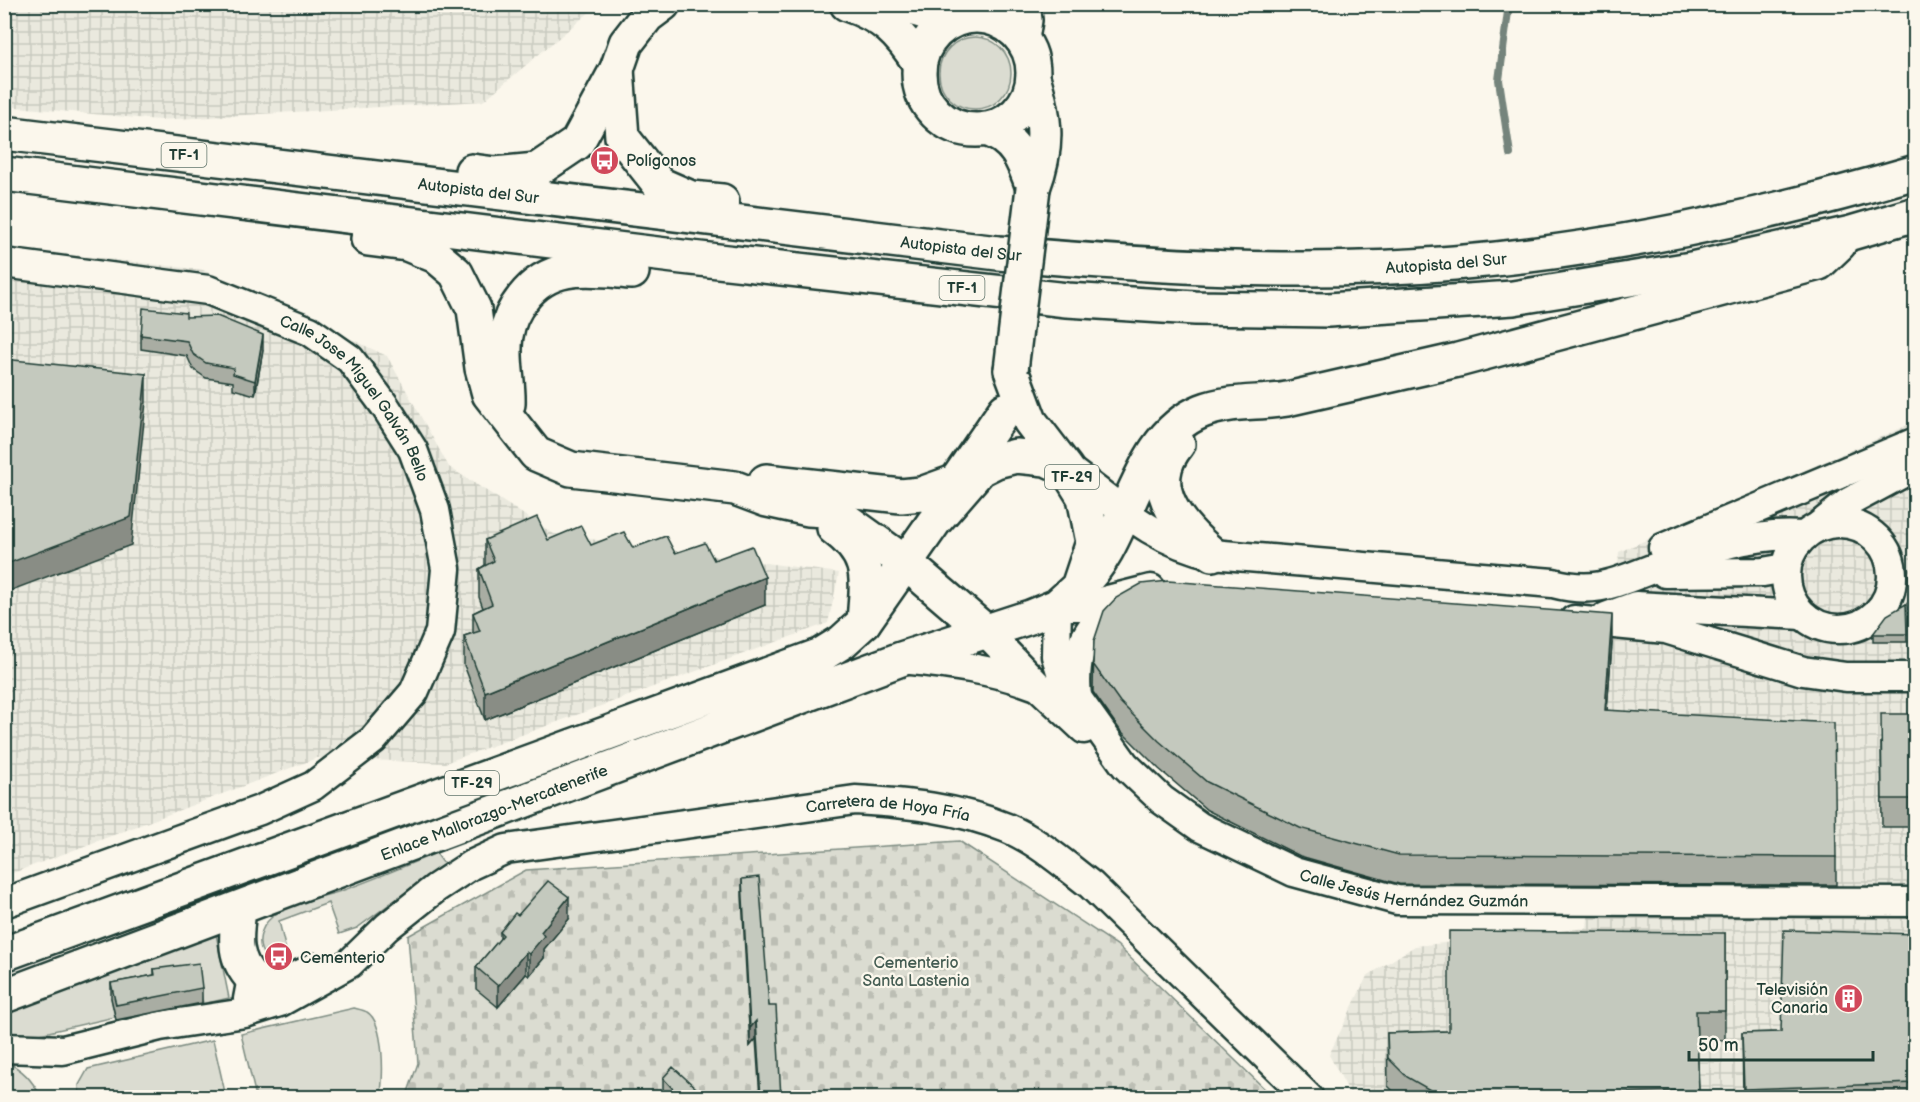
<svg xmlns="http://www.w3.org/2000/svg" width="1920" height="1102" font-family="'Balsamiq Sans',sans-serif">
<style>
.industrial{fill:url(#industrial-grid)}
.green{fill:#dbdcd1;stroke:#7d8c82;stroke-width:1.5}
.cemetery{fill:url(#cemetery-stones);stroke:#7d8c82;stroke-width:1.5}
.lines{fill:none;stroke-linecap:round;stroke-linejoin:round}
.stream{stroke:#74847b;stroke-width:8}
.minor-casing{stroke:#1f3d34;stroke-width:33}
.tertiary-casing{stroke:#1f3d34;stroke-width:38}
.primary-casing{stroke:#1f3d34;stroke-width:38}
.motorway-casing{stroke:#1f3d34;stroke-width:38}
.minor{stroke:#fbf7ec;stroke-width:28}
.tertiary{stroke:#fbf7ec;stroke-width:33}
.primary{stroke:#fbf7ec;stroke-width:33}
.motorway{stroke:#fbf7ec;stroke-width:33}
.primary-bridge-casing{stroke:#1f3d34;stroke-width:38;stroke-linecap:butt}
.primary-bridge{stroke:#fbf7ec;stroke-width:33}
.wall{fill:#a9ada3;stroke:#1f3d34;stroke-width:1.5}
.shaded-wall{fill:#898d85;stroke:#1f3d34;stroke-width:1.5}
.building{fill:#c4c9be;stroke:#1f3d34;stroke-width:1.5}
.labels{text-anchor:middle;stroke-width:4.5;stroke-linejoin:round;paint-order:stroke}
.shield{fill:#fbf7ec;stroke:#61756b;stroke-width:1.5}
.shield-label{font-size:15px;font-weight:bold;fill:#1f3d34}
.poi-label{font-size:16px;fill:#1f3d34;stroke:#fbf7ec;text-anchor:start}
.street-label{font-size:16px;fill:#1f3d34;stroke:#fbf7ec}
.park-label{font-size:16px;fill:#455d53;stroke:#fbf7ec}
</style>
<defs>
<pattern id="industrial-grid" width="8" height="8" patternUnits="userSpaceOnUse" patternTransform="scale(1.5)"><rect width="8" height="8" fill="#eae9de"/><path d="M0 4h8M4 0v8" fill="none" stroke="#c8c9bf"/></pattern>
<pattern id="cemetery-stones" width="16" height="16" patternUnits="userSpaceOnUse" patternTransform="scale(1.5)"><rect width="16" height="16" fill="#dbdcd1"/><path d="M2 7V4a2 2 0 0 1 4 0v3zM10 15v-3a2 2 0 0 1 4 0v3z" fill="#bcbeb4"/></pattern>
</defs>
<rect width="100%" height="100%" fill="#fbf7ec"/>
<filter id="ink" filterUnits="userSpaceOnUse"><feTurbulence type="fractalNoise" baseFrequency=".0167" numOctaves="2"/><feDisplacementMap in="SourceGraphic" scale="12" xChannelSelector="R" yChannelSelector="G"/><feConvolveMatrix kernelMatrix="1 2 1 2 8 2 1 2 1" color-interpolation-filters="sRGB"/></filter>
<g filter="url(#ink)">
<path class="industrial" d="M4,5l1,-1 593,1 -115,96 -324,19 -154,-14z
M5,247l198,23 184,86 62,111 105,67 285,39 -11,50 -383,140 -128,-5 -312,118z
M1915,422v675h-563l-23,-42 38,-79 48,-30 172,-18 18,-190 14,-186z"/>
<path class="green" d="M939 73a36 36 0 1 1 72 0a36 36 0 1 1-72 0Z
M436,853l8,11 -87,64 -18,6 -11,-31 -49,18 8,34 -21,2c-11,-11 -6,-30 6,-40 18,-15 47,-19 69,-26 32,-11 64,-25 95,-38z
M216,934l13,64 -26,6 -4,-25 -88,19 4,19 -84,19 -26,-2v-22z
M354,1008c4,1 10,2 13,4 18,11 17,68 13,85h-124l-15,-63z
M213,1040l13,57h-146l-1,-12 9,-16z
M4,1061c19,8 28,19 37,36h-36z"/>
<path class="cemetery" d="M959,841l158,104 156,152 -867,1 12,-35 -10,-127 118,-66z"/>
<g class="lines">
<path class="stream" d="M1509,4l-10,76 11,74"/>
<defs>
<g id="minor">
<path id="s1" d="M4,263l204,27 102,41 40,28 35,47 28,44 22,60 11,59 -6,63 -26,60 -41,48 -60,46 -53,24 -256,93"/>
<path d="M1068,469c48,35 84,72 144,85l341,29c45,12 65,-2 107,-17 46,-17 94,-34 143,-30"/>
<circle cx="1839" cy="576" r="53"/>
<path d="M1819,526l30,-24 67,-36"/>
<path d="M1663,548l253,-106"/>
<path d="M1665,573l98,-1 23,-4"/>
<path id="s2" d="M1151,589l-67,17h-27l-1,50 7,22 62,87 37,35 38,27 94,45 103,28 519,2"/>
<path d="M1606,617l30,-11 166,9"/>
<path d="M1574,620l92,9 137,42 43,6h70"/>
<path d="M985,631l54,56 45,42"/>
<path d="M903,659c45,5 89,10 131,26"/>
<path d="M1077,696c-5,-46 10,-68 41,-98"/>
<path d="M248,999l4,-21c21,6 42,1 61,-10"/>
<path id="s3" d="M4,1048l59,2 97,-24 85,-13 35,-11 70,-39 37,-36 49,-39 35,-23 35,-16 349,-49c52,3 103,8 152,28 31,13 58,37 84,57l218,213"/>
</g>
<path id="tertiary" d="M971,15l8,-11
M1022,39l3,-19 -2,-16"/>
<path id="primary" d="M919 73a57 57 0 1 1 114 0a57 57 0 1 1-114 0Z
M1033,77c13,42 16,69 0,111
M986,129c29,9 38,32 47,59
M1011,370l19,51 36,47
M957,480l48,-70
M907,564l78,67
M239,909c-3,27 -7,48 13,69
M4,954l817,-299 21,-13 22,-20 70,-100 46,-53 16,-8 20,-5 30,3 20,9 18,29 9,45 -15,45 -21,19 -27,11 -129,42 -897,337"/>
<g id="motorway">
<path d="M847,4c36,12 53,29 72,59"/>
<path d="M896,4l56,16"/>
<path d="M617,69l5,68 37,47 32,14 31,3"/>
<path id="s4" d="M4,133l994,120c151,13 304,23 456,10 155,-13 312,-47 462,-91"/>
<path d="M472,171l23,3 42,-4 40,-27 40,-74 9,-26 21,-27 16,-12"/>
<path d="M4,174l678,83 385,43 128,8 133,2 185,-12 178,-29 160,-36 65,-19"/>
<path d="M368,239l39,5 29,12 20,17 18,36 8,59 7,26 47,60 35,15 164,19 32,12 41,9 18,1 14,6 67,48"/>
<path d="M508,404c1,-23 -6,-45 -2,-68 2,-14 8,-27 17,-38 28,-37 68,-29 109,-26"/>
<path d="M1178,444c-35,42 1,82 34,110"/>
<path d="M766,481l135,15 20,-2 36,-13"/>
<path d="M834,528c39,29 33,50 30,94"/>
<path d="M1078,587c53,-46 54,-148 124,-176 28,-11 57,-7 85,-12l171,-39 361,-97 20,-19"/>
</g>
</defs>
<use href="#minor" class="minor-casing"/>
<use href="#tertiary" class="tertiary-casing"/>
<use href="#primary" class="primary-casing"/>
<use href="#motorway" class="motorway-casing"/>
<use href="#minor" class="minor"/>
<use href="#tertiary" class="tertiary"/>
<use href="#primary" class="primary"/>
<use href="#motorway" class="motorway"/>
<defs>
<path id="primary-bridge" d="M1011,370l22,-182"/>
</defs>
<use href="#primary-bridge" class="primary-bridge-casing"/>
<use href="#primary-bridge" class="primary-bridge"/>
</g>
<path class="wall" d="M186,317l77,33 -8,45 -22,-6v-7l-27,-4 -13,-9 -6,-13 -46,-7v-14z
M485,540h63l43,5 42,3 42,5 39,7 51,45 -280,115 -21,-55v-29l9,-3v-20l10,-5 -4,-11v-28l6,-4z
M1906,604l1,38h-34v-8z
M1094,641l518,2 -5,67 229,147v28l-437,-1 -99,-28 -93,-46 -48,-41 -39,-39 -27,-38z
M1916,714v113h-34l-1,-85z
M742,879l27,127 12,92h-21l-4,-59 -6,7 -8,-150z
M518,915l51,4 -25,30v9l-15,18 -3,-2 -28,33 -22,-18v-22l24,-28v-7z
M1725,933v107l-28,-1 2,59h-299l-12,-12 -1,-53 62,-2z
M1916,934v164h-173l-1,-65 39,-1z
M154,969l48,19v15l-86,17 -5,-22v-15l43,-8z
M663,1078l44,20h-42l-2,-3z"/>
<path class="shaded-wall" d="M263,335v15l-8,45v-14z
M146,374v28l-15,143 -127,48v-28z
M765,577v28l-280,115v-28z
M1612,615v28l-7,95v-28z
M569,897v22l-25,30v9l-15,18v-22l12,-22z
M526,952v22l-28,33v-21z
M756,1021v18l-6,7v-18z"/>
<path class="building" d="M143,308l43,5v4l31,-1 46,19 -8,46 -22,-7 1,-6 -28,-5 -13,-9 -6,-13 -46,-6z
M4,359l142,15 -15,143 -127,48z
M537,517l11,23 33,-14 10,19 33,-13 9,16 33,-12 9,17 30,-10 9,17 38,-14 13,31 -280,115 -21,-56 16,-5 -7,-18 19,-9 -13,-35 15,-8 -9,-21z
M1168,581l444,34 -7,95 229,13 2,134 -437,-2 -99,-27 -93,-46 -48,-41 -39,-39 -27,-38 1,-23 10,-30 12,-13 25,-14z
M1906,604l1,30h-34l14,-19z
M1881,714h35v85h-34z
M759,877l10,129h7l5,92h-20l-5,-77 -6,7 -8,-149z
M548,881l21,16 -28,35 3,4 -15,18 -3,-2 -28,34 -22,-19 27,-32 -3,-3 15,-19 3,2z
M1784,930l132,4v149l-172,6 -2,-56 39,-1z
M1449,931l276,2v78h-29l3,79 -255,8 -37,-21 -19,-19 -1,-25 62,-2z
M199,963l3,25 -86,17 -5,-22 44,-8 -1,-6z
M673,1067l34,31h-26l-18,-20z"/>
</g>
<defs>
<symbol id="bus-disc" viewBox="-11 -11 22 22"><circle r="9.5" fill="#d1495b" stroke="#fbf7ec"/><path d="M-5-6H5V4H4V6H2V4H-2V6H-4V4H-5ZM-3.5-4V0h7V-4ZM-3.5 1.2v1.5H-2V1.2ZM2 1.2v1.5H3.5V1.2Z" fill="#fff"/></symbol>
<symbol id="building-disc" viewBox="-11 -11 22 22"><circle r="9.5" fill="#d1495b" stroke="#fbf7ec"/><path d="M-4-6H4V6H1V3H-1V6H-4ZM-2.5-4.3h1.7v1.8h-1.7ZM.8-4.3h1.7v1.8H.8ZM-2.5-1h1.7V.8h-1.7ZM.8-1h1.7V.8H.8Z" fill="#fff"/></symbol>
</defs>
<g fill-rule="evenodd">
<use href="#bus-disc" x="588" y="144" width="33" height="33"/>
<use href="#bus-disc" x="262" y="940" width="33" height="33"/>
<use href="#building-disc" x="1832" y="982" width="33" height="33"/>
</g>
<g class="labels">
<g class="shield">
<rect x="161.5" y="143" width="45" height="24" rx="4.5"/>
<rect x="939.5" y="276" width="45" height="24" rx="4.5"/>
<rect x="1045" y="465" width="54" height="24" rx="4.5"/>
<rect x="445" y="771" width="54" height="24" rx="4.5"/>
</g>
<g class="shield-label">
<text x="184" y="160">TF-1</text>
<text x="962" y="293">TF-1</text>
<text x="1072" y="482">TF-29</text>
<text x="472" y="788">TF-29</text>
</g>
<g class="poi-label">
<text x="626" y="166">Polígonos</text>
<text x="300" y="963">Cementerio</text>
<text x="1828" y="995" text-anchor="end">Televisión<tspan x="1828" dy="18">Canaria</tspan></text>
</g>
<g class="street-label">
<text dy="6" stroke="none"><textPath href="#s4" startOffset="478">Autopista del Sur</textPath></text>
<text dy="6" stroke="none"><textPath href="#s4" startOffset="964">Autopista del Sur</textPath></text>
<text dy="6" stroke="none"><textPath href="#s4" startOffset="1450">Autopista del Sur</textPath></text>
<text dy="6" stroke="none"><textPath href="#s1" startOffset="396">Calle Jose Miguel Galván Bello</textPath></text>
<text transform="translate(494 812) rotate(-21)" y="6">Enlace Mallorazgo-Mercatenerife</text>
<text dy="6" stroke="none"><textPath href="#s3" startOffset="942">Carretera de Hoya Fría</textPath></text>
<text dy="6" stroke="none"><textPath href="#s2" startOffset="600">Calle Jesús Hernández Guzmán</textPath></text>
</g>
<g class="park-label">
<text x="916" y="968">Cementerio<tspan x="916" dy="18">Santa Lastenia</tspan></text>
</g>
</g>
<rect width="1920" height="1102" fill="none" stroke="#fbf7ec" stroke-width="24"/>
<rect x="12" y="12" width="1896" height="1078" fill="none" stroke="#1f3d34" stroke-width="2" filter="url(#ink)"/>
<path d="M1689 1051v9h184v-9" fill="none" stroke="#1f3d34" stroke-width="3"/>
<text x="1698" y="1051" font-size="18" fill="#1f3d34" stroke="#fbf7ec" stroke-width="4.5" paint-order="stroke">50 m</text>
</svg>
